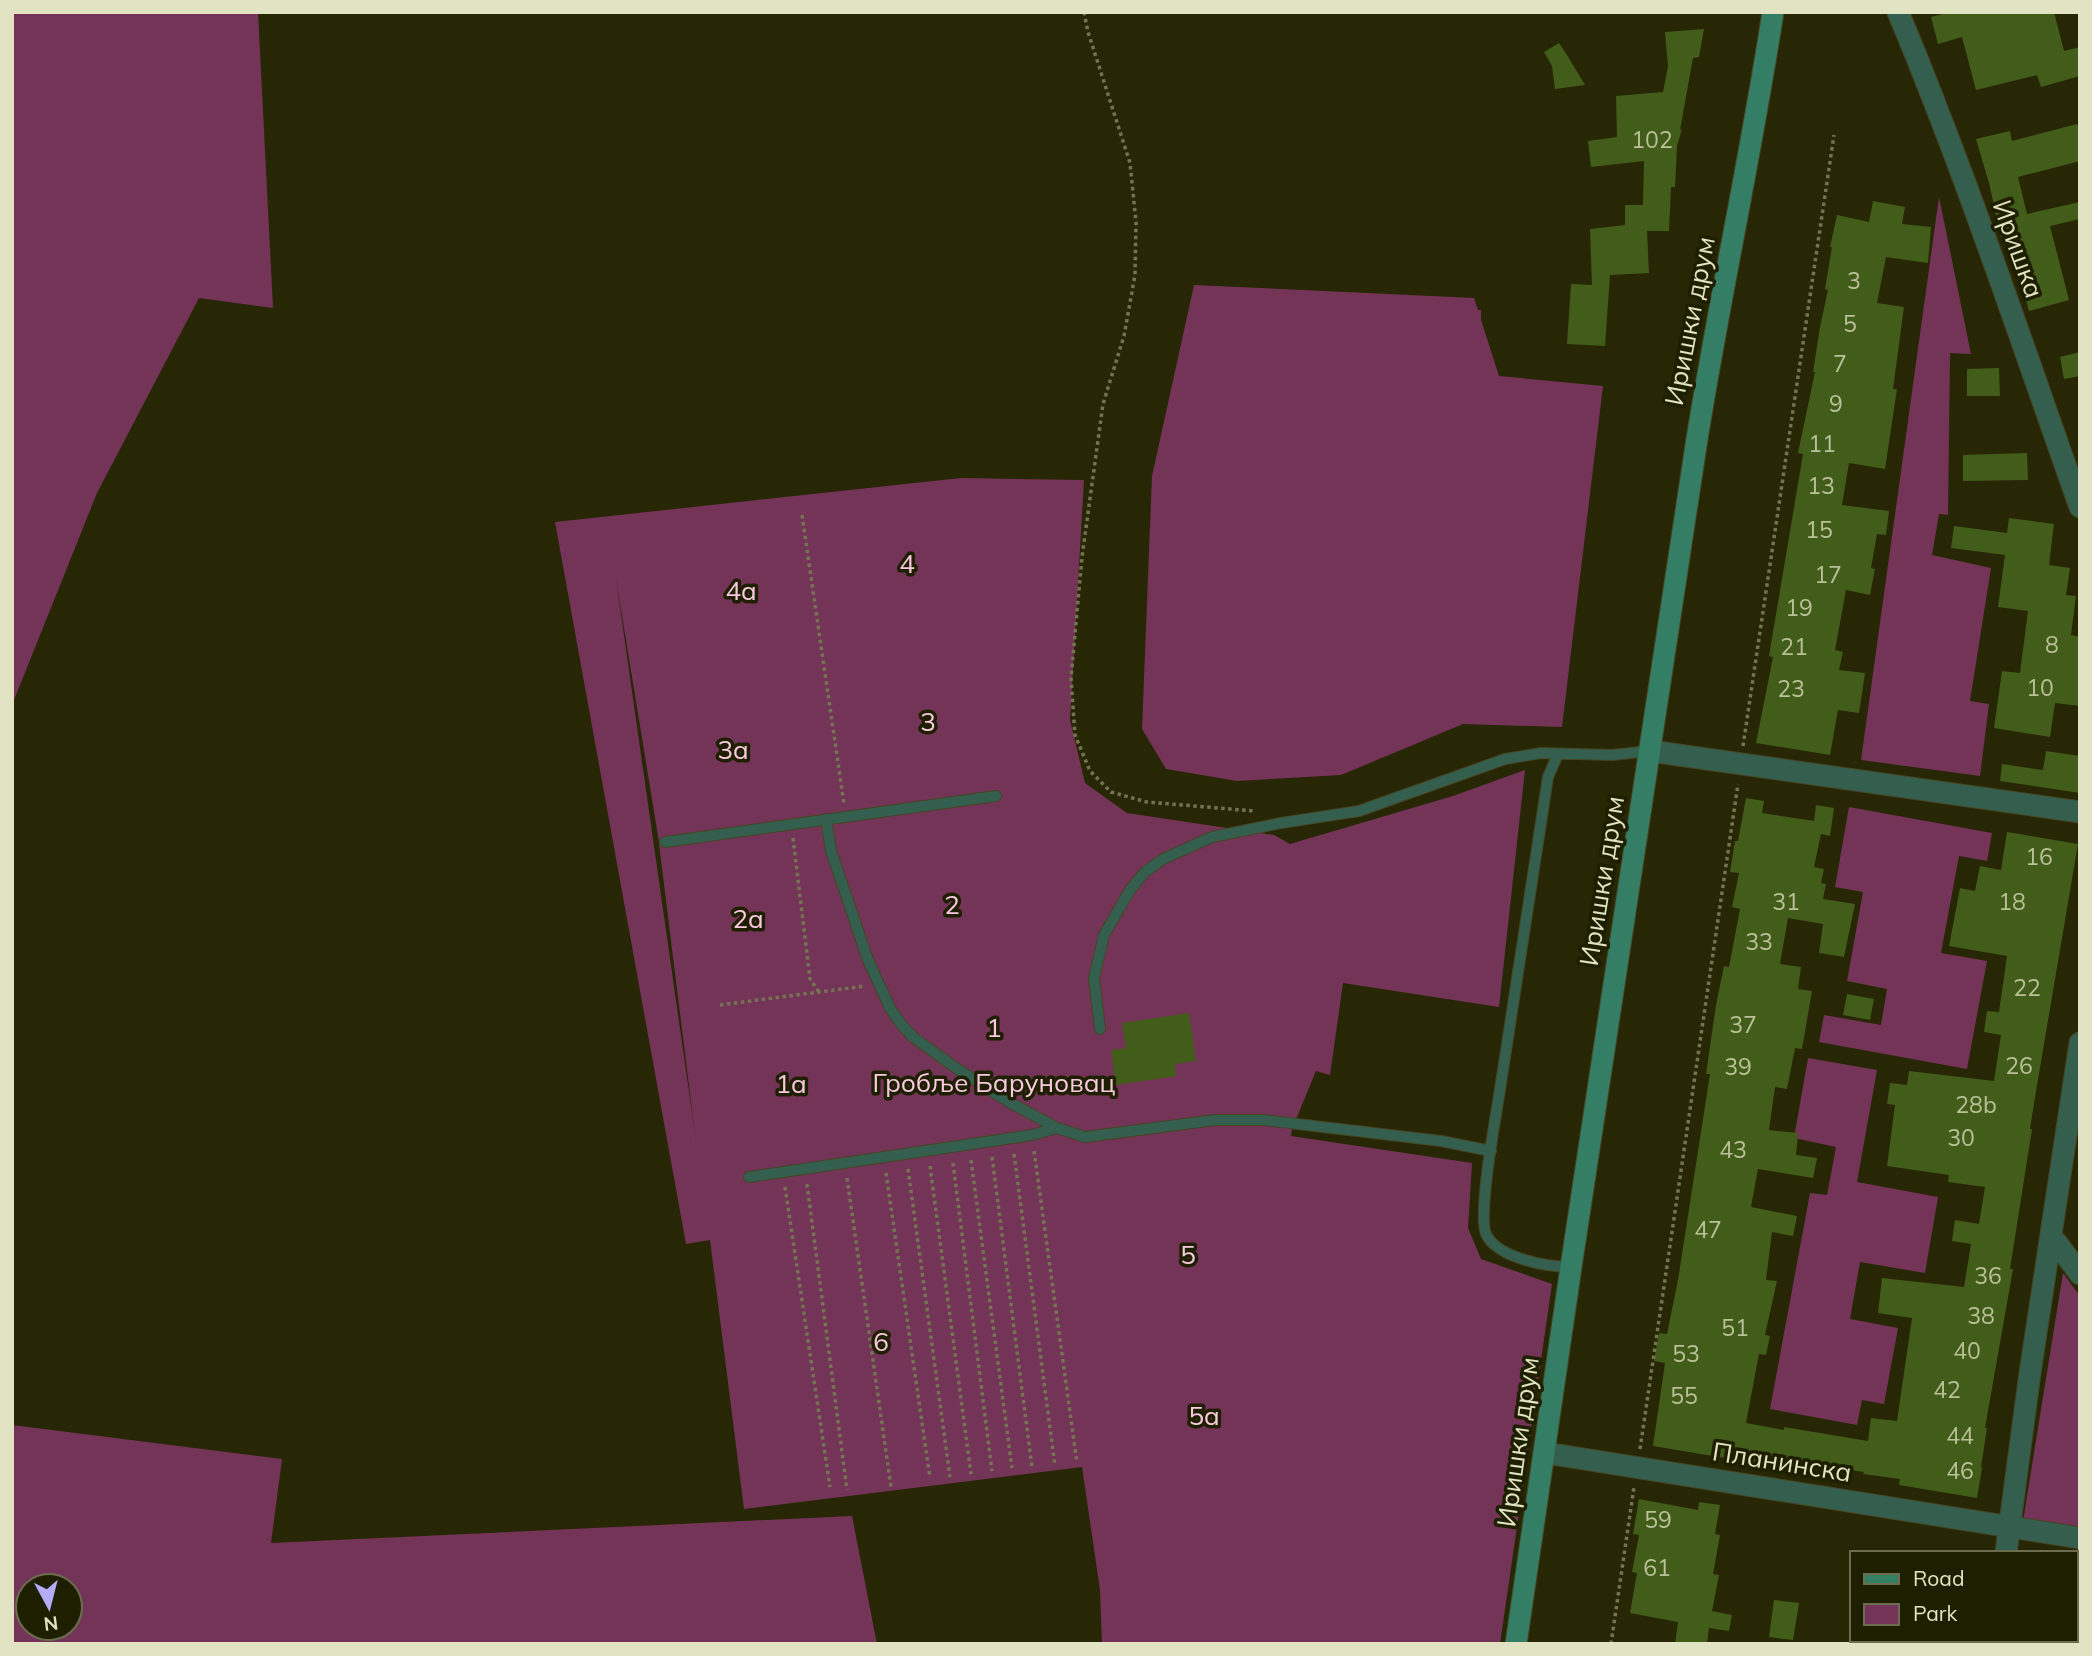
<svg xmlns="http://www.w3.org/2000/svg" width="2092" height="1656" font-family="Mulish,sans-serif">
<style>
.green{fill:#743457;fill-rule:evenodd}
.building{fill:#425c19}
.lines{fill:none;stroke-linecap:round;stroke-linejoin:round}
.lane-casing{stroke:#464523;stroke-width:12}
.street-casing{stroke:#464523;stroke-width:23}
.secondary-casing{stroke:#464523;stroke-width:23}
.path{stroke:#747352;stroke-width:3.5;stroke-dasharray:3.5 3.5;stroke-linecap:butt}
.lane{stroke:#345f4f;stroke-width:10}
.street{stroke:#345f4f;stroke-width:21}
.secondary{stroke:#357e66;stroke-width:21}
.labels{text-anchor:middle;stroke-width:7;stroke-linejoin:round;paint-order:stroke}
.number-label{font-size:23px;fill:#bac198}
.street-label{font-size:26px;fill:#e2e3c2;stroke:#1e1e00}
.park-label{font-size:26px;fill:#f8c9df;stroke:#1e1e00}
</style>
<rect width="100%" height="100%" fill="#282705"/>
<path class="green" d="M12,12h246l15,296 -74,-10 -102,195 -85,212z
M1939,197l32,157 -21,-1 -2,162 -9,-1 -7,41 59,13 -21,133 19,3 -9,72 -119,-16z
M1194,285l280,13 4,12h3v10l18,56 104,10 -41,341 -99,-3 -122,51 -104,6 -71,-12 -24,-40 10,-253z
M961,478l123,2 -14,240 15,63 42,30 147,22 16,9 163,-48 72,-26 -26,237 -156,-24 -13,92 -14,-4 -24,58 -1,7 181,27 -4,65 13,31 71,25 -52,360h-398l-2,-54 -18,-123 -338,42 -34,-269 -24,4 -131,-722zM616,579l42,257 38,306v-1z
M1849,807l143,26 -5,28 -28,-5 -18,97 46,8 -20,108 -148,-27 5,-27 57,10 6,-36 -40,-8 16,-89 -28,-5z
M1808,1058l69,12 -20,112 81,15 -13,76 -65,-11 -10,57 48,9 -14,76 -22,-4 -5,25 -87,-16 40,-216 17,2 9,-48 -42,-9z
M2063,1273l17,23v234l-57,-9z
M12,1425l270,34 -11,84 581,-27 25,128h-865zM28,1586h42v42h-42z"/>
<path class="building" d="M1951,12h103l10,39 16,-4v29l-39,11 -4,-12 -61,15 -14,-53 -24,7 -7,-27z
M1704,29l-5,28 -6,1 -13,72 2,-1 -5,17 -2,41h-4l-2,44h-22l2,42 -39,2 -5,71 -38,-2 4,-60 21,1 -2,-56 35,-4v-20h18l1,-44 -53,6 -3,-26 29,-4 -1,-41 47,-4 5,-26 -3,-34z
M1559,43l8,12 18,30 -30,4 -3,-23 -8,-14z
M2077,124l3,9v28l-62,16 9,37 53,-12v17l-30,7 19,74 -40,11 -20,-76 -8,2 -12,-54 -13,-44 34,-8 2,10z
M1873,201l32,6 -3,17 29,3 -3,36 -42,-6 -9,46 27,4 -11,82h4l-12,80 -36,-6 -7,42 47,6 -3,24 -9,-1 -6,34 4,1 -5,26 -24,-5 -11,60 8,2 -4,18 26,3 -6,40 -21,-3 -8,45 -74,-12 17,-86 -4,-1 34,-202 -5,-1 17,-81h-2l7,-45 8,-37 -3,-1 7,-42h-2l7,-32 32,7z
M2080,352v24l-16,3 -4,-22z
M1999,368l1,28h-33v-27z
M2027,453l1,27 -65,1v-26z
M2009,518l45,6 -5,41 21,3 -4,27 10,1 -5,39 9,2v69l-25,-3 -5,34 -56,-9 8,-57 18,2 8,-62 -30,-4 7,-52 -54,-7 3,-22 53,7z
M2046,751l34,5v37l-80,-12 2,-17 41,6z
M1746,798l18,3 -2,12 52,8 2,-16 18,3 -4,28 -9,-2 -7,33 10,2 -3,14 5,1 -3,15 32,5 -11,53 -25,-4 4,-29 -35,-6 -8,46 21,3 -3,22 14,2 -10,58 -7,-1 -8,41 -12,-2 -6,43 29,3 -2,22 21,3 -4,20 -55,-9 -7,38 46,9 -4,20 -21,-4 -6,48 11,1 -12,54 5,1 -4,19 -7,-1 -13,69 38,7v-3l84,14 3,-23 26,3 15,-103 -34,-5 4,-35 82,9 7,-43 -19,-3 3,-21 24,4 6,-37 -37,-5 1,-7 -62,-9 8,-61 -8,-1 3,-21 17,2 2,-14 85,10 7,-46 -17,-3 3,-21 12,1 8,-56 -58,-10 11,-58 15,3 5,-25 21,4 6,-38 71,12 -43,253 -5,32h2l-22,140h3l-28,159h2l-6,39 1,1 -5,30 -78,-13 1,-6 -37,-5 1,-2 -89,-13 -2,7 -120,-20 12,-83 -11,-2 5,-28 8,1 11,-54 32,-206h-4l10,-69 8,-39 5,1 11,-58 -8,-2 7,-34 -9,-1 5,-31h3z
M1847,994l27,5 -4,21 -27,-5z
M1189,1013l7,48 -21,3 1,12 -60,9 -5,-35 15,-2 -4,-25z
M1639,1499l59,11 1,-8 21,3 -5,29 5,1 -7,39 6,1 -7,36 20,4 -3,16 -20,-3 -2,16h-32l3,-22 -48,-9 7,-40 -5,-1 7,-37 -6,-1z
M1774,1600l25,3 -6,37 -24,-3z"/>
<g class="lines">
<defs>
<path id="lane" d="M1558,754l-10,23c-17,109 -33,217 -50,325 -4,25 -20,112 -12,132 11,24 61,33 85,33
M826,819l5,32 37,109 22,48 11,16 12,13 43,31 53,34 48,26 28,9 130,-17h49l177,21 50,10
M665,842l331,-46
M1100,1029l-6,-51 10,-43 26,-45 15,-18 18,-13 49,-22 69,-14 78,-12 146,-52 36,-6 71,2 38,-4
M749,1177l283,-42 25,-7"/>
<path id="street" d="M1898,12c68,162 123,329 182,495
M1650,751l430,61
M2051,1240l5,2 24,32
M1546,1453l534,85
M2006,1553l24,-180 50,-330
M1994,1644v-4"/>
<path id="secondary" d="M1516,1644l55,-377 126,-828c23,-143 54,-284 76,-427"/>
</defs>
<use href="#lane" class="lane-casing"/>
<use href="#street" class="street-casing"/>
<use href="#secondary" class="secondary-casing"/>
<path class="path" d="M1084,12l4,20 42,131 6,59 -1,53 -11,61 -21,68 -21,153 -11,121 4,57 15,36 21,21 36,10 107,9
M802,515l42,289
M1743,746l91,-611
M793,838l17,141 9,13
M720,1005l145,-19
M1034,1151l43,312
M1014,1154l41,312
M992,1157l40,310
M971,1160l41,308
M953,1163l39,308
M930,1166l41,308
M908,1169l42,308
M886,1173l44,305
M847,1178l44,309
M807,1184l40,306
M785,1187l45,300
M1640,1449l98,-665
M1611,1644l23,-157"/>
<use href="#lane" class="lane"/>
<use href="#street" class="street"/>
<use href="#secondary" class="secondary"/>
</g>
<g class="labels">
<g class="number-label">
<text x="1652" y="148">102</text>
<text x="1854" y="289">3</text>
<text x="1850" y="332">5</text>
<text x="1840" y="372">7</text>
<text x="1836" y="412">9</text>
<text x="1822" y="452">11</text>
<text x="1821" y="494">13</text>
<text x="1819" y="538">15</text>
<text x="1828" y="583">17</text>
<text x="1799" y="616">19</text>
<text x="2052" y="653">8</text>
<text x="1794" y="655">21</text>
<text x="2040" y="696">10</text>
<text x="1791" y="697">23</text>
<text x="2039" y="865">16</text>
<text x="1786" y="910">31</text>
<text x="2012" y="910">18</text>
<text x="1759" y="950">33</text>
<text x="2027" y="996">22</text>
<text x="1743" y="1033">37</text>
<text x="2019" y="1074">26</text>
<text x="1738" y="1075">39</text>
<text x="1976" y="1113">28b</text>
<text x="1961" y="1146">30</text>
<text x="1733" y="1158">43</text>
<text x="1708" y="1238">47</text>
<text x="1988" y="1284">36</text>
<text x="1981" y="1324">38</text>
<text x="1735" y="1336">51</text>
<text x="1967" y="1359">40</text>
<text x="1686" y="1362">53</text>
<text x="1947" y="1398">42</text>
<text x="1684" y="1404">55</text>
<text x="1960" y="1444">44</text>
<text x="1960" y="1479">46</text>
<text x="1658" y="1528">59</text>
<text x="1657" y="1576">61</text>
</g>
<g class="street-label">
<text transform="translate(2018 249) rotate(70)" y="9">Иришка</text>
<text transform="translate(1690 321) rotate(-79)" y="9">Иришки друм</text>
<text transform="translate(1602 881) rotate(-81)" y="9">Иришки друм</text>
<text transform="translate(1518 1442) rotate(-82)" y="9">Иришки друм</text>
<text transform="translate(1782 1462) rotate(9)" y="9">Планинска</text>
</g>
<g class="park-label">
<text x="907" y="573">4</text>
<text x="741" y="600">4a</text>
<text x="928" y="731">3</text>
<text x="733" y="759">3a</text>
<text x="952" y="914">2</text>
<text x="748" y="928">2a</text>
<text x="994" y="1037">1</text>
<text x="994" y="1092">Гробље Баруновац</text>
<text x="791" y="1093">1a</text>
<text x="1188" y="1264">5</text>
<text x="881" y="1351">6</text>
<text x="1204" y="1425">5a</text>
</g>
</g>
<rect width="2092" height="1656" fill="none" stroke="#e2e3c2" stroke-width="28"/>
<rect x="1850" y="1551" width="228" height="91" fill="#1e1e00" stroke="#6c6d4e" stroke-width="2"/>
<rect x="1864" y="1574" width="35" height="10" fill="#357e66" stroke="#6c6d4e" stroke-width="2"/>
<text x="1913" y="1586" font-size="21" fill="#e2e3c2">Road</text>
<rect x="1864" y="1604" width="35" height="21" fill="#743457" stroke="#6c6d4e" stroke-width="2"/>
<text x="1913" y="1621" font-size="21" fill="#e2e3c2">Park</text>
<g transform="translate(49 1607) rotate(173)"><circle r="33" fill="#1e1e00" stroke="#6c6d4e" stroke-width="2"/>
<path d="M0-5L12 26L0 18L-12 26Z" fill="#b4acf9"/>
<text y="-10" font-size="19" font-weight="bold" text-anchor="middle" fill="#e2e3c2">N</text>
</g>
</svg>
